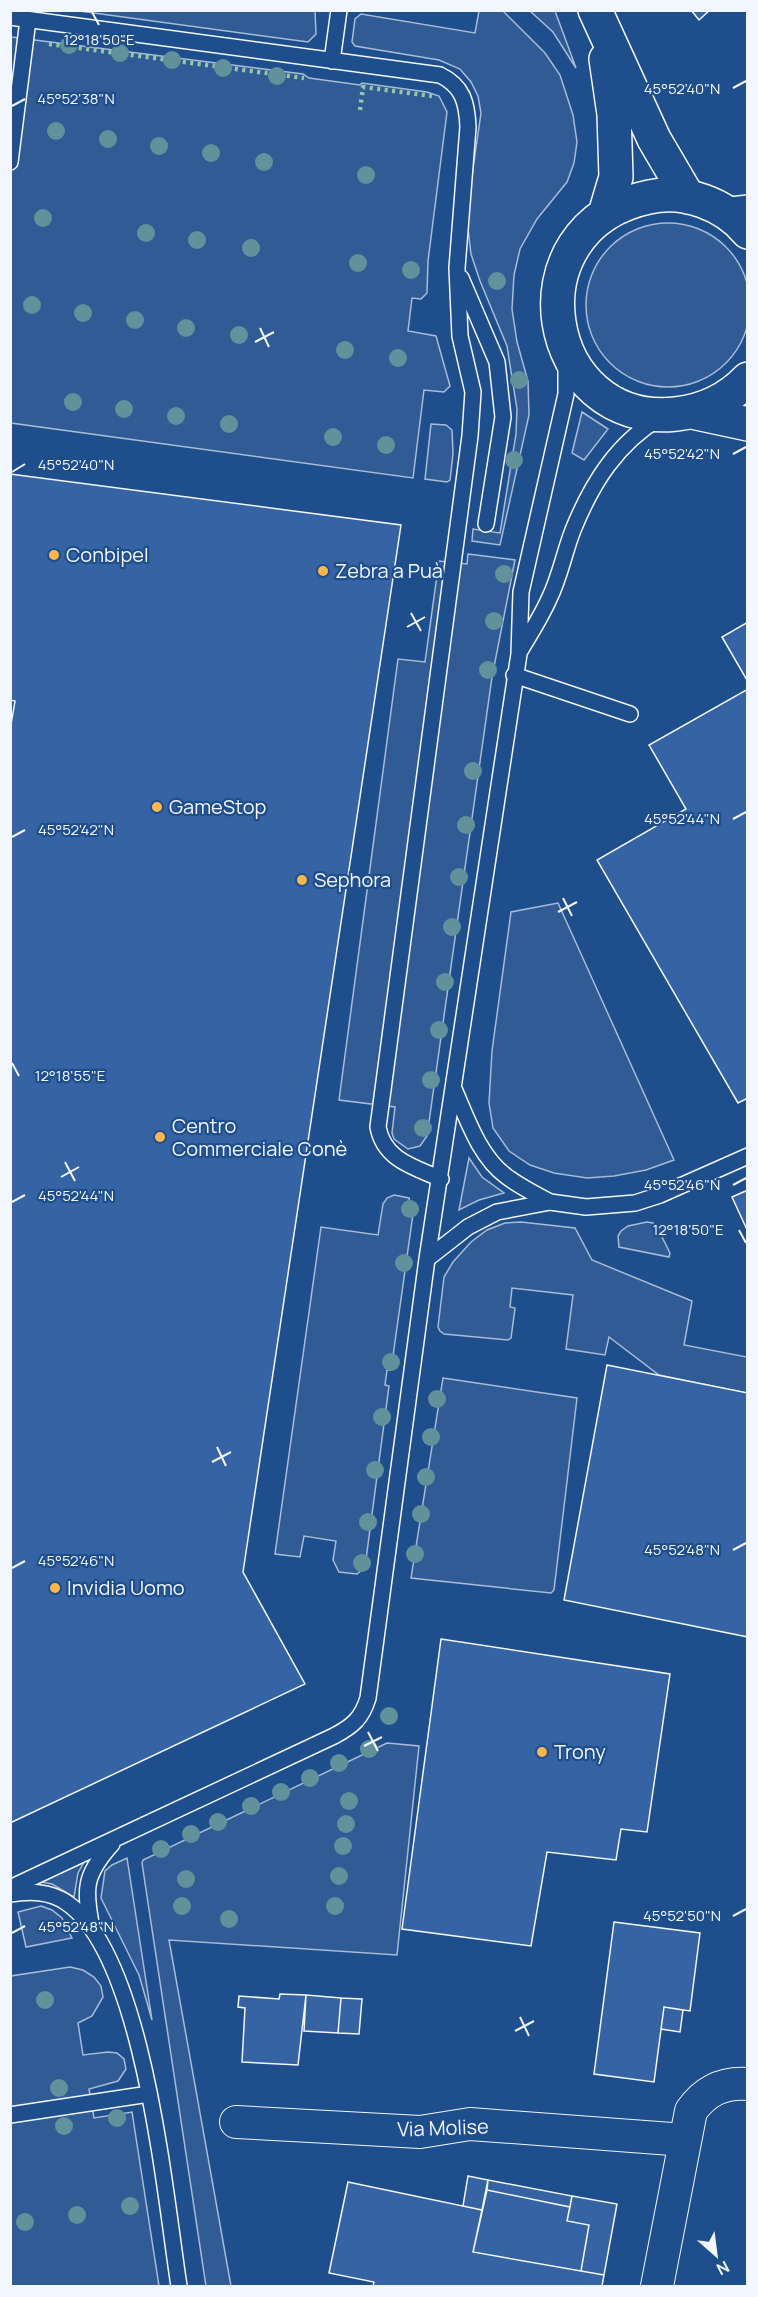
<svg xmlns="http://www.w3.org/2000/svg" width="758" height="2297" font-family="Manrope,sans-serif">
<style>
.built{fill:#305b95;stroke:#a8bbd7;stroke-width:1.5}
.building{fill:#3563a3;stroke:#f2f6ff;stroke-width:1.5}
.lines{fill:none;stroke-linecap:round;stroke-linejoin:round}
.lane-casing{stroke:#f2f6ff;stroke-width:18}
.street-casing{stroke:#f2f6ff;stroke-width:34}
.secondary-casing{stroke:#f2f6ff;stroke-width:36}
.lane{stroke:#1f4e8c;stroke-width:15}
.street{stroke:#1f4e8c;stroke-width:32}
.secondary{stroke:#1f4e8c;stroke-width:33}
.hedge{stroke:#97c8a6;stroke-width:4.5;stroke-dasharray:3 4.5;stroke-linecap:butt}
.tree{fill:#61919a}
.ticks{fill:none;stroke:#f2f6ff;stroke-width:2}
.poi-dot{fill:#ffb74d;stroke:#1f4e8c;stroke-width:2}
.labels{text-anchor:middle;stroke-width:4.5;stroke-linejoin:round;paint-order:stroke}
.poi-label{font-size:20px;fill:#f2f6ff;stroke:#1f4e8c;text-anchor:start}
.street-label{font-size:20px;fill:#f2f6ff;stroke:#1f4e8c}
.ticks-label{font-size:15px;text-anchor:middle;fill:#f2f6ff;stroke:#1f4e8c;stroke-width:4.5;stroke-linejoin:round;paint-order:stroke}
</style>
<rect width="100%" height="100%" fill="#1f4e8c"/>
<path class="built" d="M79,11h236l1,23 -8,8z
M479,11h24l42,42 15,22 13,40 4,27 -3,21 -7,19 -30,37 -17,30 -6,26 -2,34 5,33 11,39 1,34 -29,130 -28,-4 1,-12 27,4 16,-99 1,-25 -10,-63 -27,-65 -9,-27 -3,-25v-26l13,-90 -3,-17 -7,-14 -11,-13 -21,-9 -84,-14 -3,-4 3,-23 6,-5 114,19z
M530,11h25l21,57 -23,-36z
M11,37l292,37 6,4 51,7 2,-2 65,9 12,4 8,16 -19,149 -1,32 -6,6 -9,-1 -4,33 28,5 14,50 -6,6 -20,-2 -11,88 -402,-55z
M586 305a82 82 0 1 1 164 0a82 82 0 1 1-164 0Z
M582,412l26,17 -24,31 -12,-7z
M431,424l15,1 6,5 1,24 -3,26 -3,2 -22,-3z
M468,554l47,6 -23,117 -65,459 -7,10 -12,3 -14,-10 -2,-6 3,-26 -56,-7 59,-441 27,3 14,-101 28,3z
M558,903l116,257 -28,10 -32,6 -27,2 -33,-5 -24,-8 -21,-14 -16,-23 -4,-25 3,-52 19,-139z
M469,1158l13,19 22,16 -25,7 -20,10z
M394,1195l15,3 4,16 -22,156h-4l-2,15 4,1 -24,181 -8,7 -18,-2 -6,-12 3,-19 -32,-5 -4,21 -25,-3 46,-327 57,8 5,-31 4,-6z
M521,1222l54,6 17,32 100,41 -8,44 63,12v36l-88,-18 -50,-38 -4,18 -39,-6 7,-54 -61,-7 -2,19 5,1 -4,30 -3,2 -64,-6 -4,-3 -2,-4 6,-50 9,-15 18,-20 16,-12 18,-7z
M647,1222l6,1 5,6 12,24 -1,4 -50,-10 -1,-11 3,-5 7,-5z
M443,1378l134,20 -23,192 -3,3 -140,-15z
M387,1743l32,3 -22,209 -228,-15 62,346h-25l-64,-423 1,-3z
M88,1855l-10,18 -4,24 -22,-13 -17,-3z
M127,1858l25,162 -13,-45 -38,-77 4,-27 7,-6z
M41,1906l11,4 10,8 10,20 -46,9 -8,-35z
M70,1967l13,3 11,7 7,9 2,11 -11,19 -14,7 5,32 25,-3 9,1 7,6 2,10 -8,12 -29,8 5,29 38,-6 27,174h-148v-310z"/>
<path class="building" d="M691,10h19l-11,10z
M10,474l391,51 -158,1047 62,112 -295,139v-1093l5,-29 -5,-1z
M748,622v60l-26,-45z
M748,689v409l-10,5 -141,-243 89,-51 -37,-64z
M748,1190v42l-16,-35z
M607,1365l141,28v244l-184,-37z
M441,1639l229,35 -23,158 -26,-3 -5,31 -69,-8 -16,94 -129,-17z
M614,1922l86,11 -10,78 -26,-4 -10,75 -60,-8z
M280,1994l26,1 -8,70 -56,-3 3,-54 -7,-1 1,-11 40,3z
M306,1995l35,3 -3,35 -34,-2z
M341,1998l21,1 -3,35 -21,-1z
M664,2007l19,3 -3,22 -19,-3z
M468,2176l20,4 -6,30 -19,-4z
M488,2180l84,16 -2,11 -83,-17z
M348,2182l134,28 -9,42 131,23 -2,11h-229l1,-4 -45,-9z
M487,2190l83,17 -3,14 22,4 -8,46 -108,-19z
M572,2196l45,8 -13,71 -23,-4 8,-46 -22,-4z"/>
<g class="lines">
<defs>
<path id="lane" d="M10,17l430,58c23,11 27,28 28,52l-11,141 3,68 13,56 -3,44 -92,691c6,33 36,40 63,52
M332,61l7,-51
M10,162l18,-142
M721,206l27,-3
M461,278l36,84 6,55 -17,107
M520,651c10,-17 21,-34 29,-52 11,-22 15,-46 24,-69 19,-47 44,-87 88,-113
M514,675l116,39
M454,1089c13,29 25,67 52,87 13,10 29,18 44,26
M427,1259l41,-32 29,-15 53,-10 36,5 49,-4 25,-8 88,-39
M10,1888l324,-152c19,-10 28,-18 34,-38l59,-439 92,-605 2,-62 45,-198v-33
M10,1894c20,-3 40,-3 57,9 77,53 98,293 112,383
M92,1928c-8,-39 -8,-53 20,-84
M10,2115l139,-21"/>
<path id="street" d="M236,2122l184,10 50,-8 215,16
M657,2286l34,-175c14,-20 32,-29 57,-27"/>
<path id="secondary" d="M595,10l59,129 34,58
M605,214l11,-37 -2,-63 -8,-55
M748,232c-23,-28 -64,-43 -99,-35 -143,30 -106,232 27,217 28,-3 52,-14 72,-35
M692,412l56,12"/>
</defs>
<use href="#lane" class="lane-casing"/>
<use href="#street" class="street-casing"/>
<use href="#secondary" class="secondary-casing"/>
<use href="#lane" class="lane"/>
<use href="#street" class="street"/>
<use href="#secondary" class="secondary"/>
<path class="hedge" d="M49,44l255,34
M360,110l3,-23 69,9"/>
</g>
<g class="tree">
<circle cx="69" cy="45" r="9"/>
<circle cx="120" cy="53" r="9"/>
<circle cx="172" cy="60" r="9"/>
<circle cx="223" cy="68" r="9"/>
<circle cx="277" cy="76" r="9"/>
<circle cx="56" cy="131" r="9"/>
<circle cx="108" cy="139" r="9"/>
<circle cx="159" cy="146" r="9"/>
<circle cx="211" cy="153" r="9"/>
<circle cx="264" cy="162" r="9"/>
<circle cx="366" cy="175" r="9"/>
<circle cx="43" cy="218" r="9"/>
<circle cx="146" cy="233" r="9"/>
<circle cx="197" cy="240" r="9"/>
<circle cx="251" cy="248" r="9"/>
<circle cx="358" cy="263" r="9"/>
<circle cx="411" cy="270" r="9"/>
<circle cx="497" cy="281" r="9"/>
<circle cx="32" cy="305" r="9"/>
<circle cx="83" cy="313" r="9"/>
<circle cx="135" cy="320" r="9"/>
<circle cx="186" cy="328" r="9"/>
<circle cx="239" cy="335" r="9"/>
<circle cx="345" cy="350" r="9"/>
<circle cx="398" cy="358" r="9"/>
<circle cx="519" cy="380" r="9"/>
<circle cx="73" cy="402" r="9"/>
<circle cx="124" cy="409" r="9"/>
<circle cx="176" cy="416" r="9"/>
<circle cx="229" cy="424" r="9"/>
<circle cx="333" cy="437" r="9"/>
<circle cx="386" cy="445" r="9"/>
<circle cx="514" cy="460" r="9"/>
<circle cx="504" cy="574" r="9"/>
<circle cx="494" cy="621" r="9"/>
<circle cx="488" cy="670" r="9"/>
<circle cx="473" cy="771" r="9"/>
<circle cx="466" cy="825" r="9"/>
<circle cx="459" cy="877" r="9"/>
<circle cx="452" cy="927" r="9"/>
<circle cx="445" cy="982" r="9"/>
<circle cx="439" cy="1030" r="9"/>
<circle cx="431" cy="1080" r="9"/>
<circle cx="423" cy="1128" r="9"/>
<circle cx="410" cy="1209" r="9"/>
<circle cx="404" cy="1263" r="9"/>
<circle cx="391" cy="1362" r="9"/>
<circle cx="437" cy="1399" r="9"/>
<circle cx="382" cy="1417" r="9"/>
<circle cx="431" cy="1437" r="9"/>
<circle cx="375" cy="1470" r="9"/>
<circle cx="426" cy="1477" r="9"/>
<circle cx="421" cy="1514" r="9"/>
<circle cx="368" cy="1522" r="9"/>
<circle cx="415" cy="1554" r="9"/>
<circle cx="362" cy="1563" r="9"/>
<circle cx="389" cy="1716" r="9"/>
<circle cx="369" cy="1749" r="9"/>
<circle cx="339" cy="1763" r="9"/>
<circle cx="310" cy="1778" r="9"/>
<circle cx="281" cy="1792" r="9"/>
<circle cx="349" cy="1801" r="9"/>
<circle cx="251" cy="1806" r="9"/>
<circle cx="218" cy="1822" r="9"/>
<circle cx="346" cy="1824" r="9"/>
<circle cx="191" cy="1834" r="9"/>
<circle cx="343" cy="1846" r="9"/>
<circle cx="161" cy="1849" r="9"/>
<circle cx="339" cy="1876" r="9"/>
<circle cx="186" cy="1879" r="9"/>
<circle cx="182" cy="1906" r="9"/>
<circle cx="335" cy="1906" r="9"/>
<circle cx="229" cy="1919" r="9"/>
<circle cx="45" cy="2000" r="9"/>
<circle cx="59" cy="2088" r="9"/>
<circle cx="117" cy="2118" r="9"/>
<circle cx="64" cy="2126" r="9"/>
<circle cx="130" cy="2206" r="9"/>
<circle cx="77" cy="2215" r="9"/>
<circle cx="25" cy="2222" r="9"/>
</g>
<path class="ticks" d="M92,12l7,13M733,88l13,-7M12,106l13,-7M260,328l9,19M255,342l19,-10M733,454l13,-7M12,472l13,-8M411,613l10,18M407,627l18,-10M733,819l13,-7M12,837l13,-7M563,898l9,18M558,912l19,-10M12,1063l7,13M65,1162l10,19M61,1177l18,-10M733,1185l13,-7M12,1202l13,-7M739,1230l7,13M217,1447l9,19M212,1462l19,-10M733,1550l13,-7M12,1568l13,-7M368,1732l10,19M364,1746l18,-9M733,1916l13,-7M12,1933l13,-7M520,2017l9,19M515,2031l19,-10"/>
<g class="poi-dot">
<circle cx="54" cy="555" r="6"/>
<circle cx="323" cy="571" r="6"/>
<circle cx="157" cy="807" r="6"/>
<circle cx="302" cy="880" r="6"/>
<circle cx="160" cy="1137" r="6"/>
<circle cx="55" cy="1588" r="6"/>
<circle cx="542" cy="1752" r="6"/>
</g>
<g class="labels">
<g class="poi-label">
<text x="66" y="562">Conbipel</text>
<text x="335" y="578">Zebra a Puà</text>
<text x="169" y="814">GameStop</text>
<text x="314" y="887">Sephora</text>
<text x="172" y="1133">Centro<tspan x="172" dy="23">Commerciale Conè</tspan></text>
<text x="67" y="1595">Invidia Uomo</text>
<text x="554" y="1759">Trony</text>
</g>
<g class="street-label">
<text transform="translate(443 2128) rotate(-2)" y="7">Via Molise</text>
</g>
</g>
<g class="ticks-label">
<text x="99" y="45">12°18'50"E</text>
<text x="682" y="94">45°52'40"N</text>
<text x="76" y="104">45°52'38"N</text>
<text x="682" y="459">45°52'42"N</text>
<text x="76" y="470">45°52'40"N</text>
<text x="682" y="824">45°52'44"N</text>
<text x="76" y="835">45°52'42"N</text>
<text x="70" y="1081">12°18'55"E</text>
<text x="682" y="1190">45°52'46"N</text>
<text x="76" y="1201">45°52'44"N</text>
<text x="688" y="1235">12°18'50"E</text>
<text x="682" y="1555">45°52'48"N</text>
<text x="76" y="1566">45°52'46"N</text>
<text x="682" y="1921">45°52'50"N</text>
<text x="76" y="1932">45°52'48"N</text>
</g>
<rect width="758" height="2297" fill="none" stroke="#f2f6ff" stroke-width="24"/>
<g transform="translate(716 2255) rotate(152)" stroke="#1f4e8c" stroke-width="4.5" paint-order="stroke">
<path d="M0-4.5L10 22L0 15L-10 22Z" fill="#f2f6ff"/>
<text y="-9" font-size="16" font-weight="bold" text-anchor="middle" fill="#f2f6ff">N</text>
</g>
</svg>
